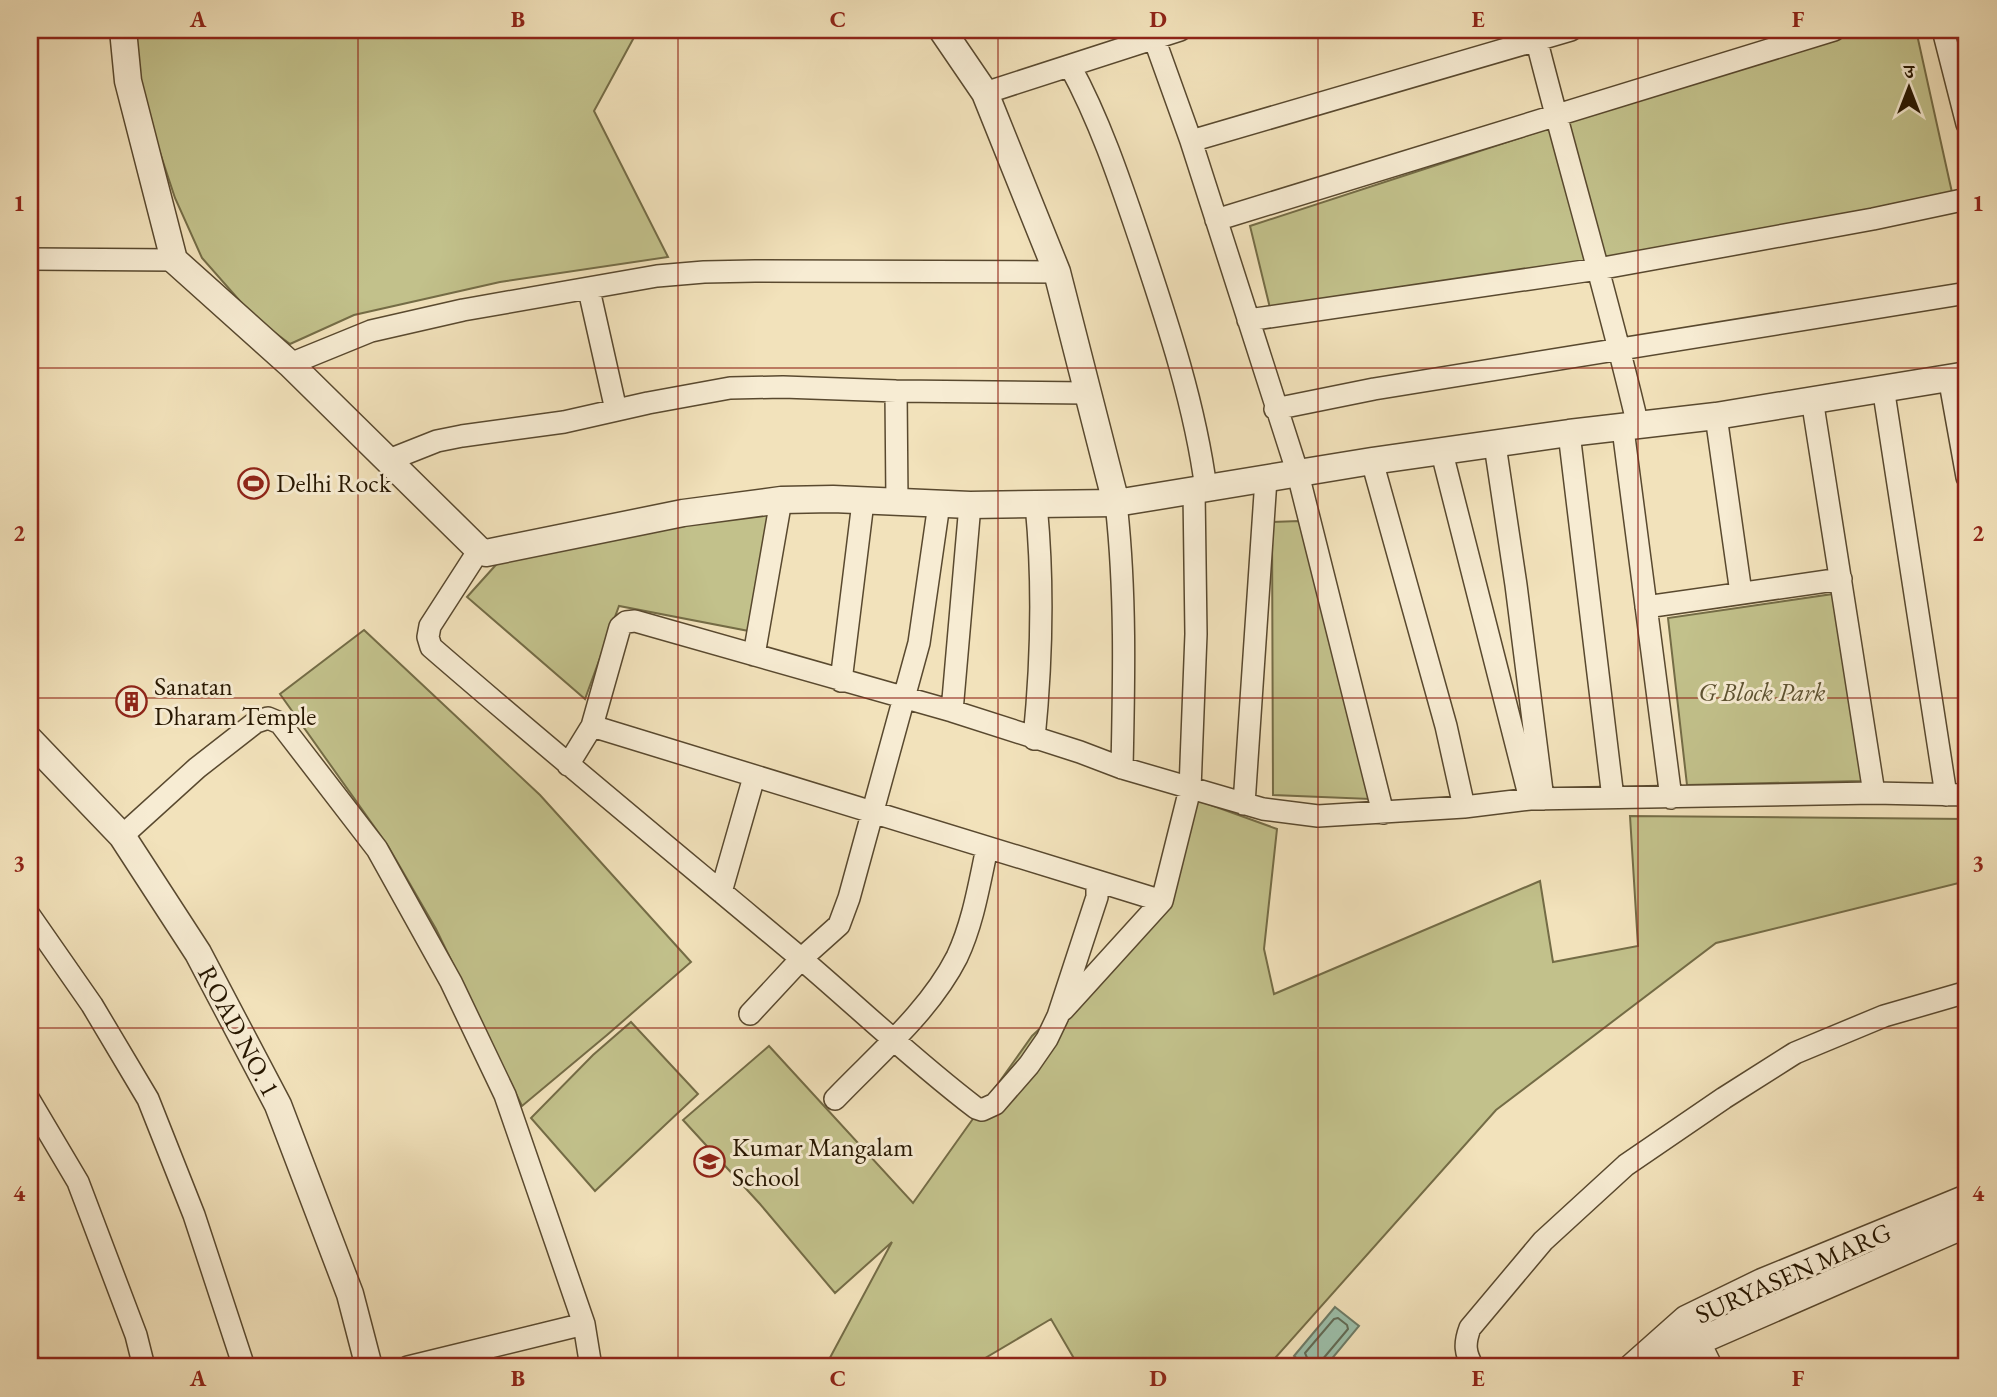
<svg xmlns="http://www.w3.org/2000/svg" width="1997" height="1397" font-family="'EB Garamond','Noto Serif Devanagari',serif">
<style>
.green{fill:#c2c18b;stroke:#746c46;stroke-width:2}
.water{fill:#9cbfaa;stroke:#6d7b66;stroke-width:2}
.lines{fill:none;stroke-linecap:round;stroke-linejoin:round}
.shore{stroke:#616a55;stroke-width:2}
.minor-casing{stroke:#59492f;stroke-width:24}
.tertiary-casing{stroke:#59492f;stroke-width:29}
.minor{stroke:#f7ecd3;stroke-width:21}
.tertiary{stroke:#f7ecd3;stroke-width:26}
.grid{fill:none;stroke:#8f2418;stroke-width:2;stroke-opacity:0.55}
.labels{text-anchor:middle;stroke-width:6;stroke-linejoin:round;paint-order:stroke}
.poi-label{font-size:26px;fill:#261600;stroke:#f7ecd3;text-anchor:start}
.park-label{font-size:26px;font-style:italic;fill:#5d5231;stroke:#f7ecd3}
.street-label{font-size:26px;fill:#261600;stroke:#f7ecd3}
.neatline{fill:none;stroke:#8f2418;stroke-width:2.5}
.grid-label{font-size:23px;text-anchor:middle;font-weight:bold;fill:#8f2418}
</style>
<rect width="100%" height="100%" fill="#f2e2bb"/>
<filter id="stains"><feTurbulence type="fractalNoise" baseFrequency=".00286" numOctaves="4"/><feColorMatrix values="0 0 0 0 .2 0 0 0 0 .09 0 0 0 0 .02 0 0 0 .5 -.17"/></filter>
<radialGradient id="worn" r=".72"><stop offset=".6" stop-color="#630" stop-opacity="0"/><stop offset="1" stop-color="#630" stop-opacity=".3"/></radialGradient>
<path class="green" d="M129,30h509l-44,81 74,146 -168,25 -146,33 -64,29 -36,-27 -52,-59 -27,-60 -45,-136z
M1850,30h66l39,176 -684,106 -21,-86z
M774,512l-20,120 -135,-26 -34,93 -118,-102 36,-40 133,-29z
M1299,521l71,278 -97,-4 -1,-273z
M1833,594l29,187 -175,4 -19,-167z
M364,630l176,165 151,167 -84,73 -85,71 -86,-177 -48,-83 -108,-152z
M1197,800l80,29 -13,120 10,45 266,-113 13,81 85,-16 -8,-130 337,3v62l-251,62 -220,167 -229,257h-188l-28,-48 -81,48h-145l67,-125 -57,51 -75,-89 -77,-84 86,-74 144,157 119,-167 112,-105z
M631,1022l67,72 -103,97 -64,-73 62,-63z"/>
<path class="water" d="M1335,1307l24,19 -34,41h-18l-13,-11z"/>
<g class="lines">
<path class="shore" d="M1311,1367l-6,-14 29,-34 4,-1 9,7 1,4 -26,31 -2,7"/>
<defs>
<path id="minor" d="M1534,30c33,132 73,263 104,396
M1943,30l24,94
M1154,38l37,103 107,333 85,339
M1070,66c30,55 50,115 70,174 27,81 55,164 66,249
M985,93l195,-63
M1191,141l380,-111
M1216,220l618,-190
M30,259l144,1
M589,290l27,120
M1248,320l350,-51 275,-50 94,-20
M290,364l81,-33 92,-21 194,-34 47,-4 51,-1 302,1
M1949,377l18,100
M1883,387l63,408
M896,391l1,111
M1812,399l62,394
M1275,409l99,-20 593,-96
M1716,416l25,177
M1623,429l48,369
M1569,433l44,365
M1495,445l21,140 27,214
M1442,453l88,346
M389,460l48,-19 25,-5 102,-14 84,-19 82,-15 53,-1 113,4 191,2
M1372,461l74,265 18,81
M1116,503c10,88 8,177 6,265
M479,550l-49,76 -2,11 3,10c121,105 244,206 367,309 60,51 116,105 178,152l6,2 13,-6 34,-39 18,-26 11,-23 39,-119v-13l-3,-4 -502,-154 -24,39
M1646,607l195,-28
M754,655l27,-155
M841,681l22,-179
M952,711l18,-206
M592,726l28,-99 6,-5 9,-1 317,90 128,41 42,16 141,41 55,7 146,-9 66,-8 344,-6 93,2
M1034,739c8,-80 10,-154 2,-235
M1244,804l22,-325
M122,836l75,-68 59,-46 12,-4 12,5 97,126 74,133 54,113 79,229 7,43
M1094,880l68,21
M721,892l33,-115
M30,916l62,89 56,94 46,116 50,152
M1063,1010l99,-109 28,-112 6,-155 -2,-143
M750,1014l51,-55 38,-34 10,-27 70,-255 20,-139
M835,1099c42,-44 94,-87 122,-142 16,-34 22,-72 30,-109
M30,1101l48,81 58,153 8,32
M30,1364l1,3
M408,1367l176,-43
M1473,1367c-8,-14 -9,-23 -3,-39l73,-87 83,-76 98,-67 71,-45 89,-37 83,-24"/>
<path id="tertiary" d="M123,30l5,51 46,179 116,104 189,186 7,3 197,-40 98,-13 52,-1 137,6 146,-2 256,-42 197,-28 147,-17 251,-41
M942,30l43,63 72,179 59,231
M30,740l92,96 76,117 80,152 72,189 19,73
M1690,1328l19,39
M1632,1367l54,-48 76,-37 205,-84
M1670,1367l27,-25 270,-118"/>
</defs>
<use href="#minor" class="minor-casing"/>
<use href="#tertiary" class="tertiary-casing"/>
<use href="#minor" class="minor"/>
<use href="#tertiary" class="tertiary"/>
</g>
<path class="grid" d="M358,30v1337M678,30v1337M998,30v1337M1318,30v1337M1638,30v1337M30,368h1937M30,698h1937M30,1028h1937"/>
<defs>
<symbol id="stadium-ring" viewBox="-11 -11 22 22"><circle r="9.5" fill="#f7ecd3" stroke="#8f2418" stroke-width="1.5"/><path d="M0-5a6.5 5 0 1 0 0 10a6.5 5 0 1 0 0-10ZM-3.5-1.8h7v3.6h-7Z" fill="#8f2418"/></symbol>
<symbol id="building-ring" viewBox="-11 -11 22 22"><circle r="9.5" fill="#f7ecd3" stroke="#8f2418" stroke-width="1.5"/><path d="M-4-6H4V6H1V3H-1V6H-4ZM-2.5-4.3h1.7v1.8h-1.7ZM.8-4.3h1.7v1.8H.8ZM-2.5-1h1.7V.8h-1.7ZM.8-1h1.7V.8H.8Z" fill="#8f2418"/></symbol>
<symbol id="school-ring" viewBox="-11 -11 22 22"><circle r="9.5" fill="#f7ecd3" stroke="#8f2418" stroke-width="1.5"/><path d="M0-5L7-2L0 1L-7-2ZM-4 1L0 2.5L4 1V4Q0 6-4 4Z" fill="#8f2418"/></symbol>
</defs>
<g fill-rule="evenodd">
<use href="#stadium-ring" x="236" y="466" width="35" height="35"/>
<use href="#building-ring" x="114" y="684" width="35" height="35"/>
<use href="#school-ring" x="692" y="1144" width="35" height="35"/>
</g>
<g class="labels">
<g class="poi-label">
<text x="276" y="492">Delhi Rock</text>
<text x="154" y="695">Sanatan<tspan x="154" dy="30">Dharam Temple</tspan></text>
<text x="732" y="1156">Kumar Mangalam<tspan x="732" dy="30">School</tspan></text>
</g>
<g class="park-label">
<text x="1762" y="701">G Block Park</text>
</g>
<g class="street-label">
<text transform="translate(239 1031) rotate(62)" y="9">ROAD NO. 1</text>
<text transform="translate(1793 1273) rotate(-24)" y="9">SURYASEN MARG</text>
</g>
</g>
<rect width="1997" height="1397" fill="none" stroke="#f2e2bb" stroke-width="77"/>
<g transform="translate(1909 88)" stroke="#f7ecd3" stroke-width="5" paint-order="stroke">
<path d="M0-5L12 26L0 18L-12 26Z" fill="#261600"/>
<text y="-10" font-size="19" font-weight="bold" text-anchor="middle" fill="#261600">उ</text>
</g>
<rect x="38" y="38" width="1920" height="1320" class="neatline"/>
<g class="grid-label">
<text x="198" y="27">A</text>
<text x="518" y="27">B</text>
<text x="838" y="27">C</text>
<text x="1158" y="27">D</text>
<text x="1478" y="27">E</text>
<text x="1798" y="27">F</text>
<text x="19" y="211">1</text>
<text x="1978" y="211">1</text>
<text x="19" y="541">2</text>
<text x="1978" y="541">2</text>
<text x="19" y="871">3</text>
<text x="1978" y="871">3</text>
<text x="19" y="1201">4</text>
<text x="1978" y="1201">4</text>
<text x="198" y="1386">A</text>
<text x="518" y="1386">B</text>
<text x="838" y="1386">C</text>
<text x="1158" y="1386">D</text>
<text x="1478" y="1386">E</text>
<text x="1798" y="1386">F</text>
</g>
<rect width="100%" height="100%" filter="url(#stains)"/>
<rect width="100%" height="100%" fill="url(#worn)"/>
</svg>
